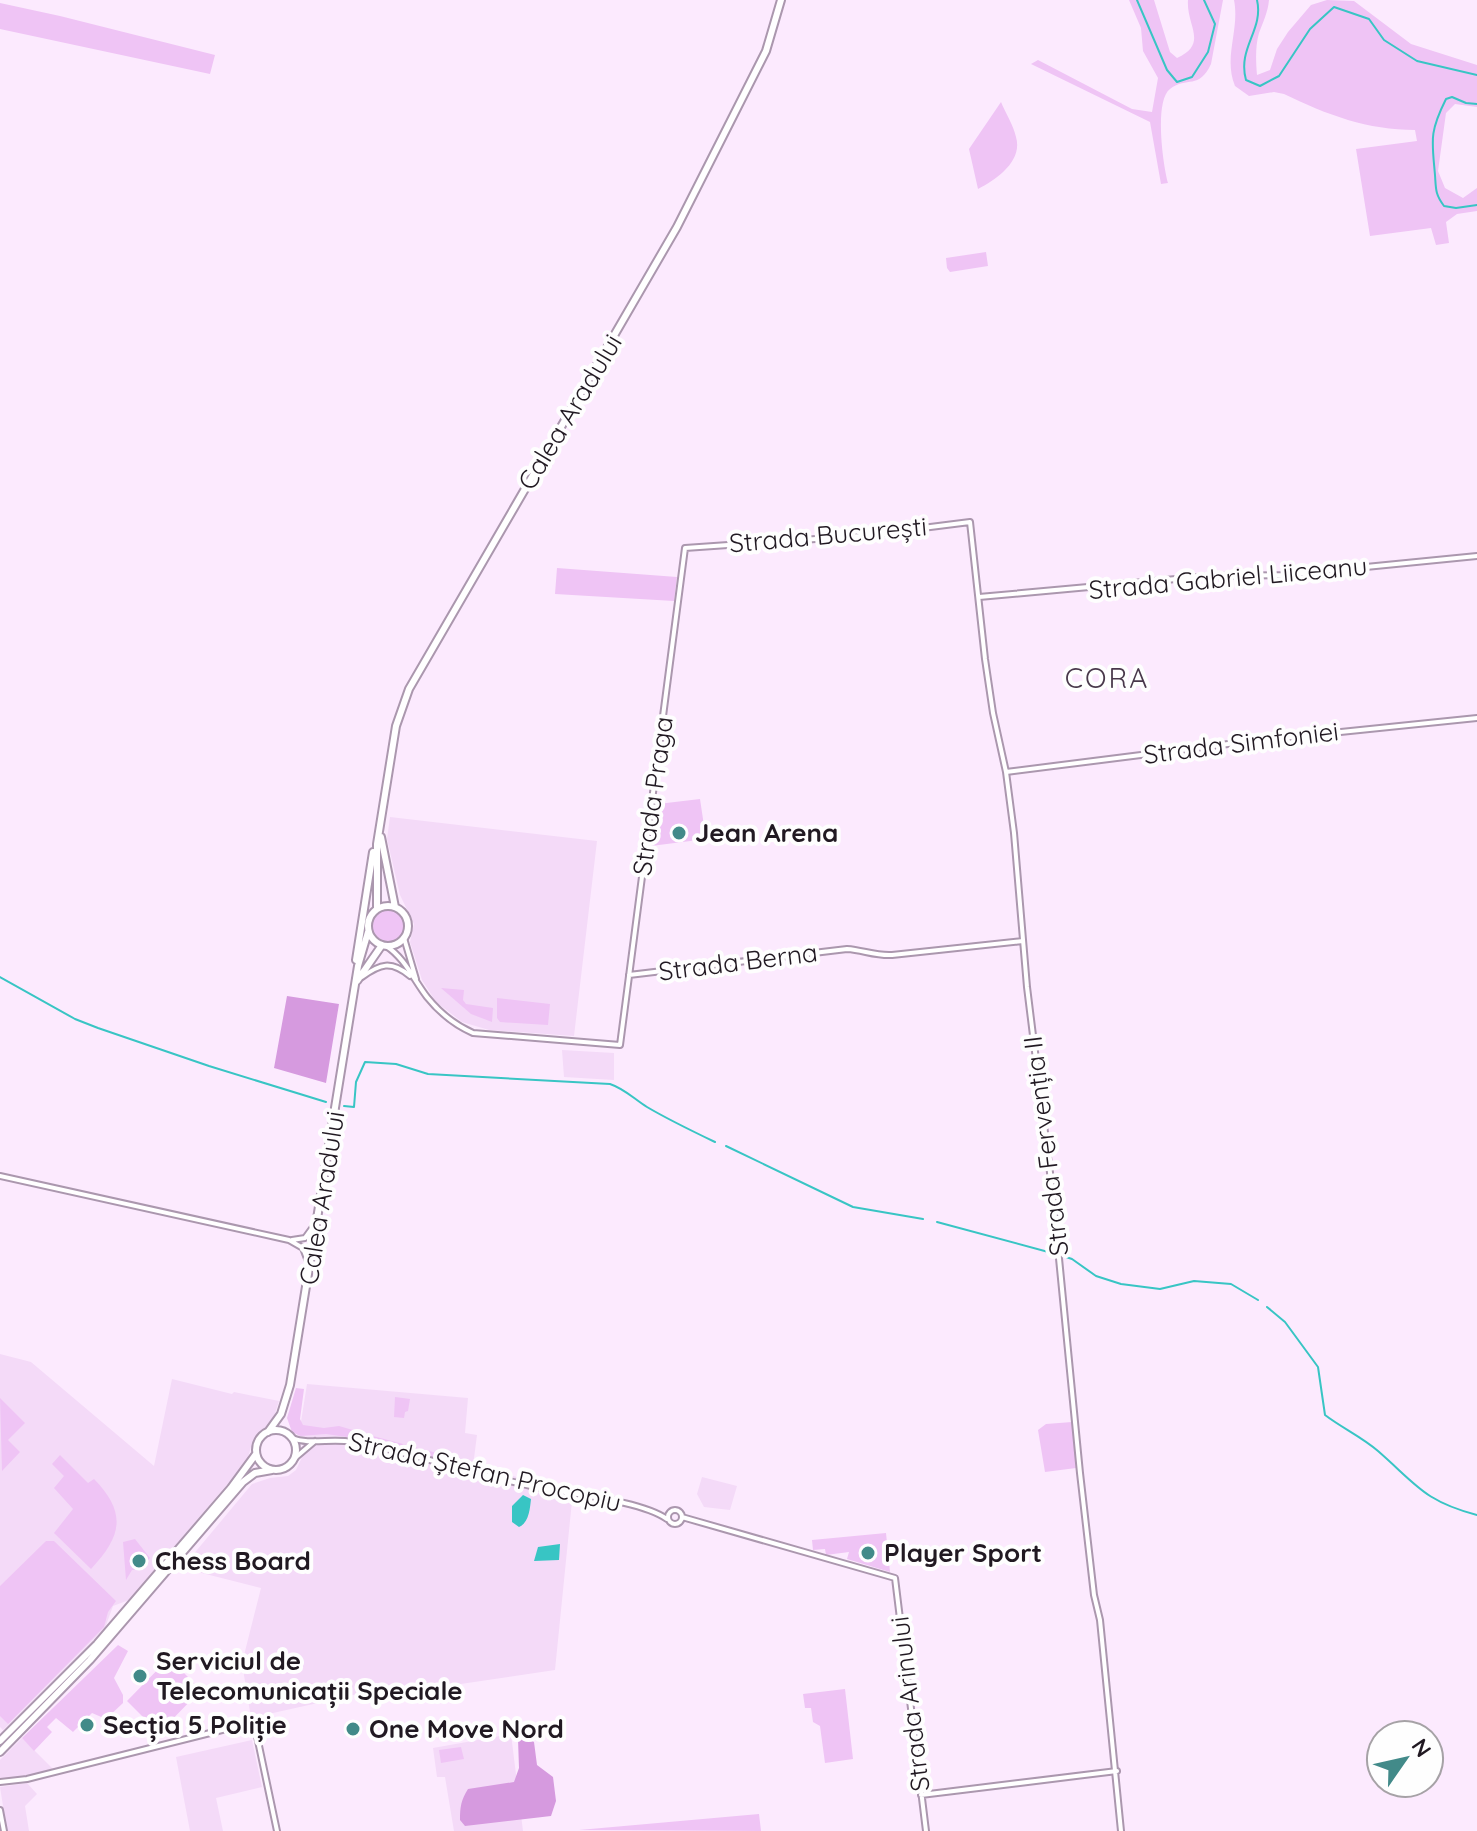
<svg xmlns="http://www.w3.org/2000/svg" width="1477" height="1831" font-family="Quicksand,sans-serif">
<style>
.built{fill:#f4daf8}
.green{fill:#efc4f5}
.forest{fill:#d69adf}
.water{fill:#38c5c4}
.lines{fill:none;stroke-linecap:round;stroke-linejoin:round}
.stream{stroke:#38c5c4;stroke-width:2}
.tertiary-casing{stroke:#ab97ae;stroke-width:8}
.primary-casing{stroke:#ab97ae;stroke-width:10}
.tertiary{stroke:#fff;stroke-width:4}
.primary{stroke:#fff;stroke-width:6}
.poi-dot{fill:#428a89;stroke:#fefefe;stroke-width:3}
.labels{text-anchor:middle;stroke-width:8;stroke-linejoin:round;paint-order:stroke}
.street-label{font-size:26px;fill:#211922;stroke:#fefefe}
.poi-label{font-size:26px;font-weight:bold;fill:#211922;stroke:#fefefe;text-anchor:start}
.neighbourhood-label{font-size:28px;letter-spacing:2px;fill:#49384b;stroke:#fefefe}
</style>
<rect width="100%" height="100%" fill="#fceafe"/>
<path class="built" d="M390,817l207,24 -23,195 -85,-6 -27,-8 -26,-20 -14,-22 -12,-38 4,-18 -14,-29 -13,-56z
M562,1050l52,3v27l-50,-3z
M0,1354l31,8 123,104 18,-87 60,15 2,-2 45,9 -7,22 -19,17 -6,21 -118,139 -16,6 -8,22 -102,102 -3,-3z
M307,1384l161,14 -3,35 12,2 -4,31 100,25 -18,179 -176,26 -21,-2 -107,24 -9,-55 19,-75 -79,-20 70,-84 18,-6 18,-2 8,-6 8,-17 -4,-25z
M702,1477l35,9 -7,24 -26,-3 -7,-13z
M511,1734l12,97h-69l-9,-54h-8l-4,-29z
M22,1738l31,31 -18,6 -35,5v-20z
M252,1740l10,47 -46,11 7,33h-33l-14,-74z
M27,1783l10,11 -12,12 4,25h-22l-7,-44z"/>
<path class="green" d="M1129,0h25l16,52 7,6c32,-15 9,-32 11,-58h35l-12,64c-12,26 -24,12 -41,25 -16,12 -7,76 -2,94l-7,1 -11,-62 -119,-58 7,-4 94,49 20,3 6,-34 -15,-27 -2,-23z
M1234,0h35c-1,12 -6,22 -10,33 -4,14 -3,29 -2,42l13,-5 7,-21 11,-17 23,-27 16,-5 27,1 57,43 66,21v42l-22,-3 -9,9 -8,58 7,17 18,10 14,-10v23l-20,3 -11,8 3,21 -13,2 -5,-17 -61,8 -14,-87 61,-8 -2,-11c-47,0 -88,-15 -131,-36l-10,-2 -25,4 -14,-10c-12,-29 5,-56 -1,-86z
M0,3l60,13 155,39 -5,19 -210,-45z
M1001,102c5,12 12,22 15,35 7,24 -19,42 -38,52l-9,-40z
M986,252l2,14 -38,6 -3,-4 -1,-10z
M557,568l120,9 -3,24 -119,-7z
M700,799l6,40 -55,7 7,-42z
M372 926a16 16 0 1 1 32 0a16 16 0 1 1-32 0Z
M441,988l23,2 -1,10 3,4 27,4 -1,14 -21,-8z
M497,998l53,6 -2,21 -48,-3 -3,-4z
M296,1388l8,1 -4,30 3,6 21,3 15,-2 24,7 -2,6 -35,-5 -26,2 -8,-4 -5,-14z
M395,1397l15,2 -2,12 -3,1 -1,6 -10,-1z
M0,1398l25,25 -17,17 12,12 -18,19z
M1072,1422l4,46 -31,4 -7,-42 8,-6z
M369,1435l83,22 -4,4 -79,-20z
M60,1455l28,28 6,-4c33,34 28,57 -3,90l-37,-36 19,-24 -19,-21 10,-12 -12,-12z
M886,1533l4,39 -43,-13 2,-7 -23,3 -1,-6 -12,1 -1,-10z
M135,1539l15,19 -12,12h-6l-6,10 -3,-38z
M54,1541l62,60 -8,11 -4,15 -96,97 -8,-8v-130l46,-45z
M118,1645l10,6 -14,27 9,17v8l-17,16 -14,-6 -19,19 -17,-14 -9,9 5,5 -18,19 -12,-13z
M169,1658l32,32 -42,43 -32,-32z
M845,1689l8,70 -28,4 -5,-37 -7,-4 -2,-14h-6l-2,-14z
M461,1747l3,12 -23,4 -2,-13z
M759,1814l2,17 -182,-1z"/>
<path class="forest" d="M287,996l52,8 -13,79 -52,-15z
M525,1737l9,5 3,23 16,12 3,24 -5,15 -86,10 -5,-6c0,-13 1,-20 8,-31l46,-7 5,-14 -1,-29z"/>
<path class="water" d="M523,1495l8,4c-1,9 -2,24 -12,28l-7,-5v-16z
M560,1544l-1,16 -25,1 4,-14z"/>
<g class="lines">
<path class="stream" d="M1137,0l30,70 10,12 15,-5 16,-25 7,-28 -11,-24
M1257,0c7,30 -20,48 -11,80l14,6 19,-10 31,-47 24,-22 35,12 15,21 33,21 60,14
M1477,104l-11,-1 -14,-6 -6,2c-17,34 -14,41 -11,76 1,14 0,19 9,31l12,2 21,-3
M0,977l75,42 23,9 111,38 117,36
M344,1106l10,1 2,-25 9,-20 31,2 32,10 182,10c15,5 24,15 37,23 22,13 45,24 68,35
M726,1146l127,61 70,12
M937,1222l115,31
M1063,1256l9,3 24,17 25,8 39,5 34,-8 37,3 27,16
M1267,1307l18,15 33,45 7,48c17,13 37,22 53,36 39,34 46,50 99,64"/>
<defs>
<path id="tertiary" d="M979,597l230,-21 76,-1 192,-19
M1006,772l238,-30 233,-24
M404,938l12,41
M386,946c18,11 28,34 41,51 12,15 28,28 46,36l147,12 65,-497 174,-12 111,-14 15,137 8,54 13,59 8,61 13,154 26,210 27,276 14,122 6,25 21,211
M629,975l218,-26c16,1 28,7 45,6l131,-14
M362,977c18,-13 29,-17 48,-1
M0,1176l289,64 14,8 6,16
M292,1240l13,-2 8,-11
M292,1438c17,7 41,0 60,4 61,11 119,31 179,44 36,8 109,14 136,33
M295,1458l20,-17
M668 1517a7 7 0 1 1 14 0a7 7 0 1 1-14 0Z
M682,1517l213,61 31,253
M0,1782l27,-3 227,-57 23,109
M921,1795l196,-24
M0,1810l4,21"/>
<path id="primary" d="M381,837l14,70
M368 926a20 20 0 1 1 40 0a20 20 0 1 1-40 0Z
M377,909v-65l19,-118 13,-37 268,-462 89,-176 15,-51
M356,960l17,-108
M357,981l25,-36
M256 1450a20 20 0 1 1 40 0a20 20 0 1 1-40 0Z
M268,1432l13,-18 9,-29 68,-419 10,-34
M0,1741l97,-97 134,-156 25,-34
M0,1752l90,-92 153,-178 12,-9 17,-3"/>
</defs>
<use href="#tertiary" class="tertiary-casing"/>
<use href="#primary" class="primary-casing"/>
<use href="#tertiary" class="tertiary"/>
<use href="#primary" class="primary"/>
</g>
<g class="poi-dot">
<circle cx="679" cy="833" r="8"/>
<circle cx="868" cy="1553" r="8"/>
<circle cx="139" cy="1561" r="8"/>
<circle cx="140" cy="1676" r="8"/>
<circle cx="87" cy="1725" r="8"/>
<circle cx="353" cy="1729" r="8"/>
</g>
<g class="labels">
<g class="street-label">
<text transform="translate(570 412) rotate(-59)" y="9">Calea Aradului</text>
<text transform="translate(828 535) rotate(-5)" y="9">Strada București</text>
<text transform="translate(1228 578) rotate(-5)" y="9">Strada Gabriel Liiceanu</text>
<text transform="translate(1241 743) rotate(-7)" y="9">Strada Simfoniei</text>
<text transform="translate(653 796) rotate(-82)" y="9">Strada Praga</text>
<text transform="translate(738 962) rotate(-7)" y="9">Strada Berna</text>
<text transform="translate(1046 1146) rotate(-97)" y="9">Strada Fervenția II</text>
<text transform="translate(322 1198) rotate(-81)" y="9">Calea Aradului</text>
<text transform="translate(485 1472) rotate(13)" y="9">Strada Ștefan Procopiu</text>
<text transform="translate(910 1704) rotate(-97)" y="9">Strada Arinului</text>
</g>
<g class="poi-label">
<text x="695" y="842">Jean Arena</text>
<text x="884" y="1562">Player Sport</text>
<text x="155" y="1570">Chess Board</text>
<text x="156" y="1670">Serviciul de<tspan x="156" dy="30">Telecomunicații Speciale</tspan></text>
<text x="103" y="1734">Secția 5 Poliție</text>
<text x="369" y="1738">One Move Nord</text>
</g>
<g class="neighbourhood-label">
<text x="1107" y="688">CORA</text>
</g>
</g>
<g transform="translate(1405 1759) rotate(56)"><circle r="38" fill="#fefefe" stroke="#a6a2a6" stroke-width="2"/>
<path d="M0-6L14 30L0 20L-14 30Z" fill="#428a89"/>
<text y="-12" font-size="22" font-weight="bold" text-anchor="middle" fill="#211922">N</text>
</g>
</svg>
